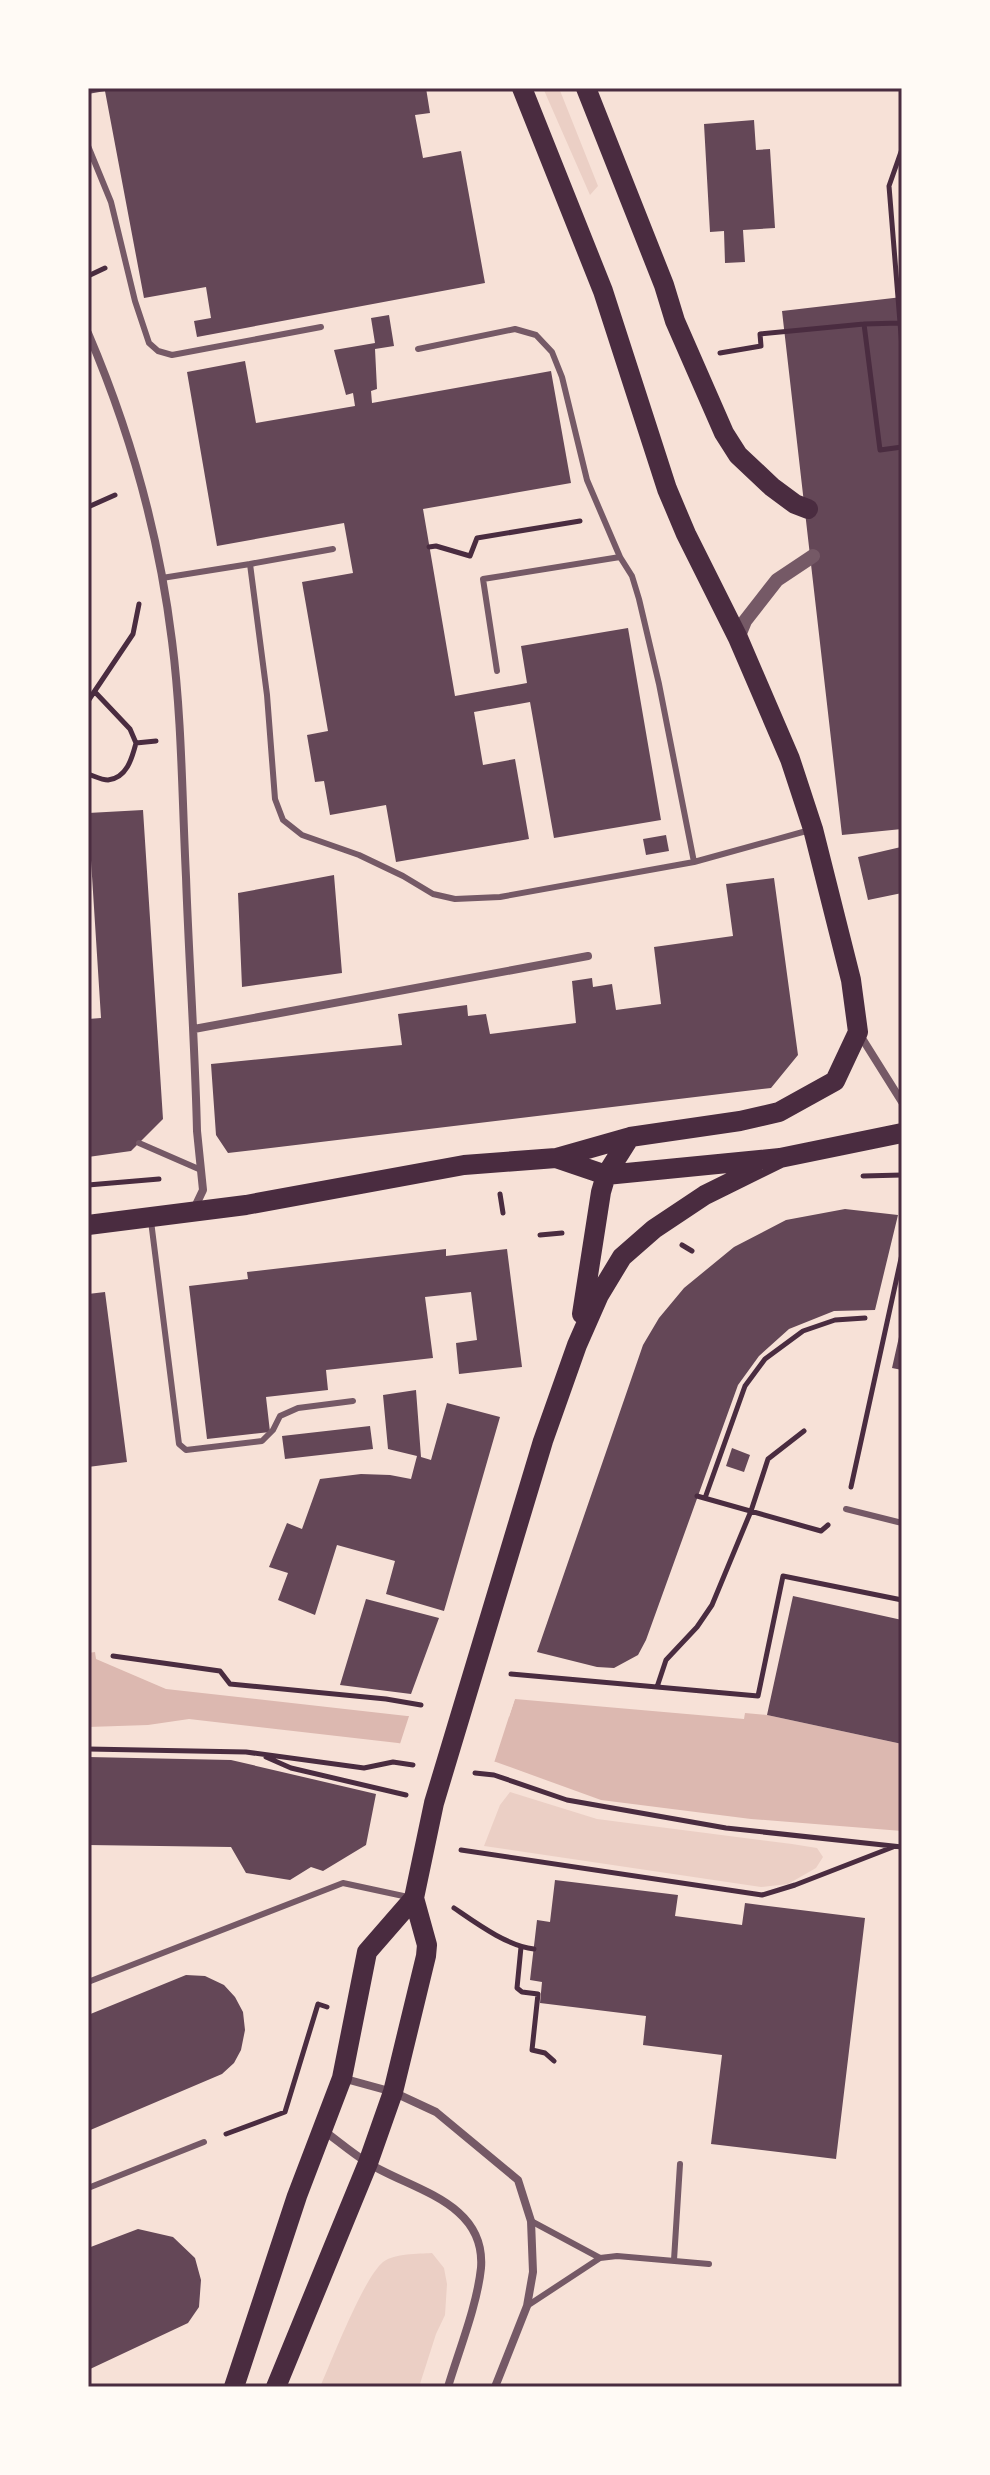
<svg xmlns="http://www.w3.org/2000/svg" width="990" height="2475" font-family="'Zilla Slab',serif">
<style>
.green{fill:#ebcfc5}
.water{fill:#dcb8b0}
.pier{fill:#f7e1d7}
.building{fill:#644757}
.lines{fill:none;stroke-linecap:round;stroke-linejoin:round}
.path{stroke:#4a2c40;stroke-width:5}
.service{stroke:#755966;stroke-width:6}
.minor{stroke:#755966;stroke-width:8}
.tertiary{stroke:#755966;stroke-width:14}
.primary{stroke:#4a2c40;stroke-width:20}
.neatline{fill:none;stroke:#4a2c40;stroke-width:3}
</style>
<rect width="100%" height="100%" fill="#f7e1d7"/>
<path class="green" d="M543,88h16l39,98 -8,9z
M510,1792l87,27 195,25 25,4 6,9 -7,11 -28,16 -27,3 -277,-41 16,-41z
M432,2253l12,15 3,16 -2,31 -9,19 -17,53h-99c12,-27 43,-108 63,-125 12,-9 35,-8 49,-9z"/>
<path class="water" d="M95,1652l1,7 70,30 241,27 102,1 6,-18 229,20 1,-6 22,2 135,29v87l-151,-12 -150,-19 -105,-38 -98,-19 -209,-24 -41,6 -60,2v-74z"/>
<path class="pier" d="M516,1695l-23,71 -94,-19 11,-34h96l5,-16z"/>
<path class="building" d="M88,88h338l4,25 -15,2 8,43 38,-7 24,132 -288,54 -3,-16 17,-3 -5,-31 -62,11 -39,-207 -17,3z
M754,120l2,30 14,-1 5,79 -32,2 2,32 -20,1 -1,-32 -14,1 -6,-108z
M902,297v532l-60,6 -60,-524z
M389,315l5,31 -19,3 2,40 -6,2 1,12 179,-32 20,112 -148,26 32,187 72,-13 -6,-37 107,-18 33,192 -107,18 -24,-136 -56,10 9,53 32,-6 14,80 -133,23 -10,-57 -56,10 -6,-34 -9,1 -8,-47 21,-4 -26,-149 51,-9 -9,-50 -127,23 -30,-174 58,-11 11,62 99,-17 -2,-13 -7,2 -12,-45 41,-7 -4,-25z
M143,810l20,309 -32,32 -43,6v-138l13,-1 -13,-205z
M666,835l3,16 -23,4 -3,-16z
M901,847l1,46 -34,7 -10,-43z
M334,875l8,98 -100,14 -4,-94z
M774,878l24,177 -27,33 -543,65 -12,-18 -5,-71 191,-19 -4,-31 69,-9 1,11 18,-2 4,20 86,-11 -4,-42 20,-3 1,9 19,-3 4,26 45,-6 -7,-57 79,-11 -7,-52z
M845,1209l53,6 -23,95 -41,1 -45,18 -30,27 -21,29 -92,255 -8,15 -24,13 -17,-1 -60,-15 106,-307 16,-27 25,-30 50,-41 52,-27z
M446,1249v7l61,-7 15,118 -63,7 -3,-31 21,-3 -6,-48 -46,5 8,61 -107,12 2,20 -62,7 4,35 -63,7 -18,-153 59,-7 -1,-7z
M105,1292l22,170 -39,5v-173z
M901,1328h1v42l-10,-2z
M416,1390l5,67 10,3 16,-57 53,14 -56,194 -58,-17 9,-33 -58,-16 -22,70 -37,-15 10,-27 -19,-6 18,-44 15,6 18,-50 41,-5 29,1 21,4 6,-23 -29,-7 -5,-54z
M370,1426l3,23 -88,10 -3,-23z
M732,1448l18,7 -6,17 -18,-6z
M793,1596l109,24v124l-135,-29z
M366,1599l73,19 -28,76 -71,-9z
M88,1757l143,3 145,34 -10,51 -43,26 -12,-4 -21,13 -44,-7 -15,-26 -143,-2z
M555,1880l123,15 -3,21 67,9 3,-22 120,15 -29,241 -125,-15 11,-89 -79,-10 3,-29 -106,-13 2,-21 -12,-2 7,-60 13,2z
M186,1975l19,1 19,9 11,12 8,15 2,18 -4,20 -7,13 -12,11 -134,57v-116z
M138,2229l35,8 22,21 6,22 -2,27 -11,16 -100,47v-122z"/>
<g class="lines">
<path class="path" d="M902,149l-13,37 13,161
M88,276l17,-8
M864,324l16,126 22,-3
M720,353l41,-7 -1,-12 104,-10 36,-1
M88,507l27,-12
M429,547l7,-1 34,10 7,-18 103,-17
M95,692l35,37 6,14 20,-2
M88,701l45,-67 6,-30
M88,774c6,2 14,6 20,6 19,-2 24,-22 28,-37
M863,1176l39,-1
M88,1185l71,-6
M500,1194l3,19
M540,1235l22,-2
M682,1245l10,6
M851,1487l51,-233
M697,1496l124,35 7,-6
M705,1498l40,-112 20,-27 38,-28 32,-11 30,-2
M113,1656l107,15 10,13 156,15 35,6
M511,1674l247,22 25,-120 119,24
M657,1687l9,-27 31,-33 15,-22 39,-94 17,-52 36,-28
M88,1749l158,3 118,16 29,-6 20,3
M266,1757l25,11 115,27
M475,1773l19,2 73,25 159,28 176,19
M461,1850l301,45 33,-10 98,-38
M454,1908c22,15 53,38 80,41
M521,1947l-4,41 5,4 16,2 -6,56 13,3 9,8
M226,2134l59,-22 33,-108 9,3"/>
<path class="service" d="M88,146l23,56 24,99 14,42 9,8 14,4 149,-28
M418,349l97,-20 21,6 16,17 10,25 25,103 33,77 -137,22 14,92
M333,549l-83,15 17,131 8,104 8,21 19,15 57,20 44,21 30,18 22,5 45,-2 194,-35 -35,-178 -20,-85 -7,-23 -12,-19
M162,578l88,-14
M694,862l116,-32
M139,1143l62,27
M151,1221l28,223 7,6 76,-9 11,-11 7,-14 18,-8 55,-7
M846,1509l56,14
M88,1982l255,-99 65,14
M88,2188l116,-46
M531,2221l69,37
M674,2260l6,-96
M527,2306l73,-48 17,-2 92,8"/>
<path class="minor" d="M88,333c42,98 71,202 84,308 10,78 10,158 14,236 3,85 9,169 11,254l6,59 -10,21
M194,1029l394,-73
M860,1035l42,67
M342,2078l51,14 43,20 82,68 13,41 2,51 -6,34 -32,81
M323,2130c15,11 30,24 45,33 44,27 118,39 113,105 -4,38 -22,82 -33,119"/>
<path class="tertiary" d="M738,638l7,-17 32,-41 36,-24"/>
<path class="primary" d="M586,88l78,197 11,36 49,112 14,22 34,32 23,17 13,5
M556,1158l50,17 174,-17 122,-25
M88,1225l158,-20 218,-40 92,-7 74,-21 110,-16 39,-9 56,-31 23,-49 -7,-52 -38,-151 -23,-70 -52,-121 -52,-104 -19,-45 -64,-198 -81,-203
M582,1314l19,-122 5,-17 24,-38
M234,2387l63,-191 45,-118 25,-126 47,-54
M276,2387l92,-224 25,-71 33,-136 1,-11 -13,-47 20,-95 109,-362 34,-96 22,-50 23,-38 32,-28 51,-34 75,-37"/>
</g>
<rect width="990" height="2475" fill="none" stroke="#fffaf5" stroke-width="180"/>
<rect x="90" y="90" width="810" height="2295" class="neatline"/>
</svg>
